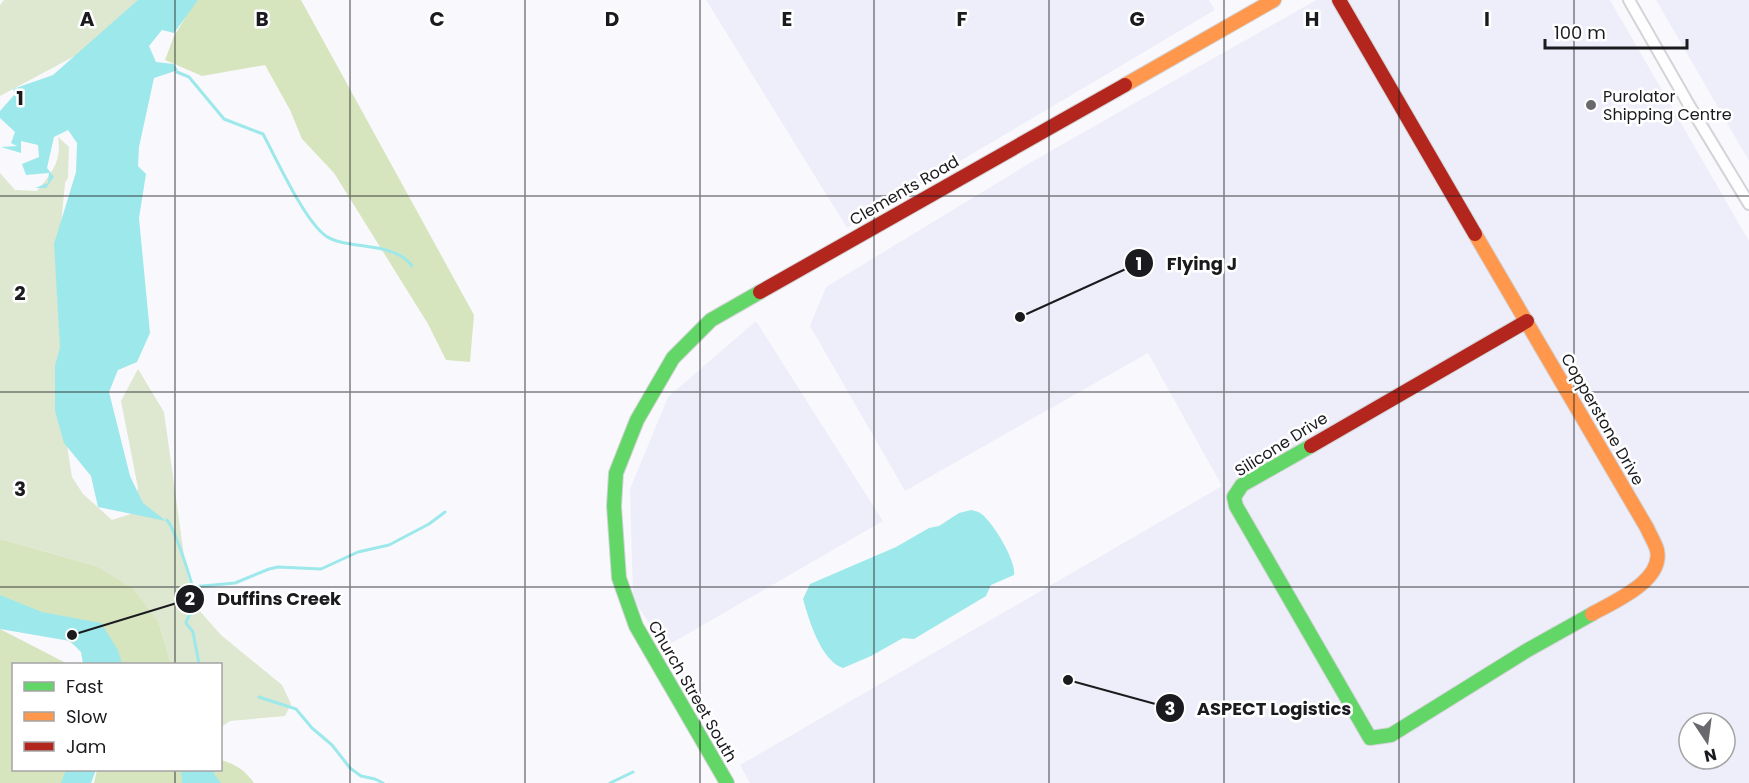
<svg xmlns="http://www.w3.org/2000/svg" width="1749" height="783" font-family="Poppins,sans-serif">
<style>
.built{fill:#eeeefa;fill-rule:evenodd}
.green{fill:#dee7cf}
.forest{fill:#d7e5bf}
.water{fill:#9de8ea}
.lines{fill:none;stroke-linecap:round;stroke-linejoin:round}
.stream{stroke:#9de8ea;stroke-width:3}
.street-casing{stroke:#d3d4d7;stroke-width:14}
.fast-casing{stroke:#d3d4d7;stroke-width:16}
.slow-casing{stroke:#d3d4d7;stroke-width:16}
.jam-casing{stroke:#d3d4d7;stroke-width:16}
.street{stroke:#fefeff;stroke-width:10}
.fast{stroke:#63d668;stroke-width:14}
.slow{stroke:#ff974d;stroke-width:14}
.jam{stroke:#b3261e;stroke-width:14}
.grid{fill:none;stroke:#1b1b1f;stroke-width:1.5;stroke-opacity:0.55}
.poi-dot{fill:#69696d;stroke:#fff;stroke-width:2}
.labels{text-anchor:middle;stroke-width:5;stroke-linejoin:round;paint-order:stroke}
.poi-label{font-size:16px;fill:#1b1b1f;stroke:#fff;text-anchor:start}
.street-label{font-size:16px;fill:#1b1b1f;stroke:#fff}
.grid-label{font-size:20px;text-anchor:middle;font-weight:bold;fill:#1b1b1f;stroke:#fff;stroke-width:5;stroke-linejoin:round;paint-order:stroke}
.leader{fill:none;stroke:#1b1b1f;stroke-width:2}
.callout-dot{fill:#1b1b1f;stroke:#fff;stroke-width:2}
.mark-label{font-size:18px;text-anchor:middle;font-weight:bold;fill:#fff}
.callout-label{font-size:18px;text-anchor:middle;font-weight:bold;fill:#1b1b1f;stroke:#fff;stroke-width:5;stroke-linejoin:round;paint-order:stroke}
</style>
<rect width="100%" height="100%" fill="#f9f9fd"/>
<path class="built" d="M706,0h503l6,10 -368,218z
M1316,0h294l139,241v542h-999l-10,-18 482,-279 -74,-133 -243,138 -95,-165 16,-39 207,-126zM1689,723h36v36h-36z
M1656,0h93v161z
M756,321l127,200 -218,126 -32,-48 -3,-110 38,-92z"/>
<path class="green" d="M4,0h137l-42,43 -99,53v-91z
M58,137l11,10 -1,31 -3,5 -5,53 4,95 -9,38 17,108 11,17 29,26 22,-7 4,-25 -17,-87 17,-32 26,43 20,144 6,31 9,23 22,25 61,50 9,19 -6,12 -55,5 -9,6 -1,-63h-49l-12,-41 -63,-57 -96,-27v-366l15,17 22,1c15,-18 25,-30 21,-54z"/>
<path class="forest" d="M196,0h105l173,315 -4,47 -24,-2 -18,-36 -94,-151 -32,-34 -12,-29 -25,-45 -63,11 -37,-16 9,-24z
M0,539l96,27 37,23 26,34 12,41h-71l-5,-8 -83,-46 -12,-9z
M0,629l68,35h-54v106h55l-3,13h-66z
M221,760c14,4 24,10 33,23h-41l-9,-13h16z
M97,770h106l-12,13h-97z"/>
<path class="water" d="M138,0h60l-24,33 -12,-3 -13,16 7,16 18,2 4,6 -24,8 -15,69 -1,19 8,8 -7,44 11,115 -13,29 -19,8 -9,22 21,84 13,27 23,18 -68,-14 -7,-31 -27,-33 -9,-32v-45l5,-19 -6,-103 22,-72 1,-29 -9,-13 -14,7 -7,31 7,9 -8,11h-11l13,-5 1,-10 -23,2 -4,-11 17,-7 -1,-12 -17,-4v12l-20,-6 16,-1 -6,-3 4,-11 -15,-14v-7l15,-17 -2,-5 40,-14z
M971,510c1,0 8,2 9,3 12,7 37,49 34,62l-23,10 -5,11 -72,43 -11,-1 -32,18 -28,12c-22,-7 -34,-48 -40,-69l7,-15 86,-37 33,-19 10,-2 20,-13z
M0,595l42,17 59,11 17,27 4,14h-39l-2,-12 -11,-11 -70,-12z
M66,770h30l-5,13h-30z
M181,770h33v4l7,9h-39z"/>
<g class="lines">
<path class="stream" d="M177,72l12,5 35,42 39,15c13,24 42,88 63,102 20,14 69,5 86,30
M167,520c8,10 31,75 28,87 -2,6 -8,9 -9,16l7,9 6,32
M192,587l43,-4 34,-14 9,-2 43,2 37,-17 31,-7 40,-21 16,-12
M259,697l37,12 16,19 20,17 18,23 11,8 14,3 8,4
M610,783l23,-11"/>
<defs>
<path id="street" d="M1629,0l60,105 60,99"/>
<path id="fast" d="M1311,446l-69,39 -8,12 2,9 134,232 21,-3 135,-84 66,-37
M727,783l-91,-157 -17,-48 -5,-72 2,-33 21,-53 36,-62 38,-38 49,-28"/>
<path id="slow" d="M1125,85l149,-85
M1475,234l172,294c3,7 8,15 10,22 7,31 -44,52 -65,64"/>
<path id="jam" d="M1339,0l136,234
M760,292l365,-207
M1311,446l216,-125"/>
</defs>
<use href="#street" class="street-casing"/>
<use href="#fast" class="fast-casing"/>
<use href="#slow" class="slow-casing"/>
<use href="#jam" class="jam-casing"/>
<use href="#street" class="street"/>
<use href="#fast" class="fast"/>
<use href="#slow" class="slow"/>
<use href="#jam" class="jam"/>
</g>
<path class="grid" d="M175,0v664M350,0v783M525,0v783M700,0v783M874,0v783M1049,0v783M1224,0v783M1399,0v783M1574,0v783M0,196h1749M0,392h1749M0,587h1749M175,770v13"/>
<circle class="poi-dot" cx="1591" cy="105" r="6"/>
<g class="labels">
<g class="poi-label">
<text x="1603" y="102">Purolator<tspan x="1603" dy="18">Shipping Centre</tspan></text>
</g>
<g class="street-label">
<text transform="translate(904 190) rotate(-30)" y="6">Clements Road</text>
<text transform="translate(1603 419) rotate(60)" y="6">Copperstone Drive</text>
<text transform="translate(1281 444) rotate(-32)" y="6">Silicone Drive</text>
<text transform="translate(693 691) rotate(60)" y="6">Church Street South</text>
</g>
</g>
<g class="grid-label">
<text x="87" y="26">A</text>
<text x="262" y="26">B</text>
<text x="437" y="26">C</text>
<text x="612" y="26">D</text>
<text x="787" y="26">E</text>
<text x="962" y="26">F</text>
<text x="1137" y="26">G</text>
<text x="1312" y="26">H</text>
<text x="1487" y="26">I</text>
<text x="20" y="105">1</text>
<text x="20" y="300">2</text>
<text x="20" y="496">3</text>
</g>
<path class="leader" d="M1020 317L1139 263M72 635L190 599M1068 680L1170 708"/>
<g class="callout-dot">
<circle cx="1020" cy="317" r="6"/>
<circle cx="72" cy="635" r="6"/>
<circle cx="1068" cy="680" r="6"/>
<circle cx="1139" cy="263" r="15"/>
<circle cx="190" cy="599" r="15"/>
<circle cx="1170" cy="708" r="15"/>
</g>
<g class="mark-label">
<text x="1139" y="270">1</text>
<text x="190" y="605">2</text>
<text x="1170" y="715">3</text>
</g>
<g class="callout-label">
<text x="1202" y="270">Flying J</text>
<text x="279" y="605">Duffins Creek</text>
<text x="1274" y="715">ASPECT Logistics</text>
</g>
<rect x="12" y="663" width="210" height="108" fill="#ffffff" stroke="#a4a4a5" stroke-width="1.5"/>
<rect x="24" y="682" width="30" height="9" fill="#63d668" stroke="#a4a4a5" stroke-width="1.5"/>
<text x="66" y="693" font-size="18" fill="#1b1b1f">Fast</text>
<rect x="24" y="712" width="30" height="9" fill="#ff974d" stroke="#a4a4a5" stroke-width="1.5"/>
<text x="66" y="723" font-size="18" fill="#1b1b1f">Slow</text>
<rect x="24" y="742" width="30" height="9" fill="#b3261e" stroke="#a4a4a5" stroke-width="1.5"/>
<text x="66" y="753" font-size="18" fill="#1b1b1f">Jam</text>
<g transform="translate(1707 741) rotate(167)"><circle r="28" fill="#ffffff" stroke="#a4a4a5" stroke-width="1.5"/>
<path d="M0-4.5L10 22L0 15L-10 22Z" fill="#69696d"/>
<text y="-9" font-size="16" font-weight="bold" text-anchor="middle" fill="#1b1b1f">N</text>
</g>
<path d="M1545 39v9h142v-9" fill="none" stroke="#1b1b1f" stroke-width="3"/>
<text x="1554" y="39" font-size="18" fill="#1b1b1f" stroke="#ffffff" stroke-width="4.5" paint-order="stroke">100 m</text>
</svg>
